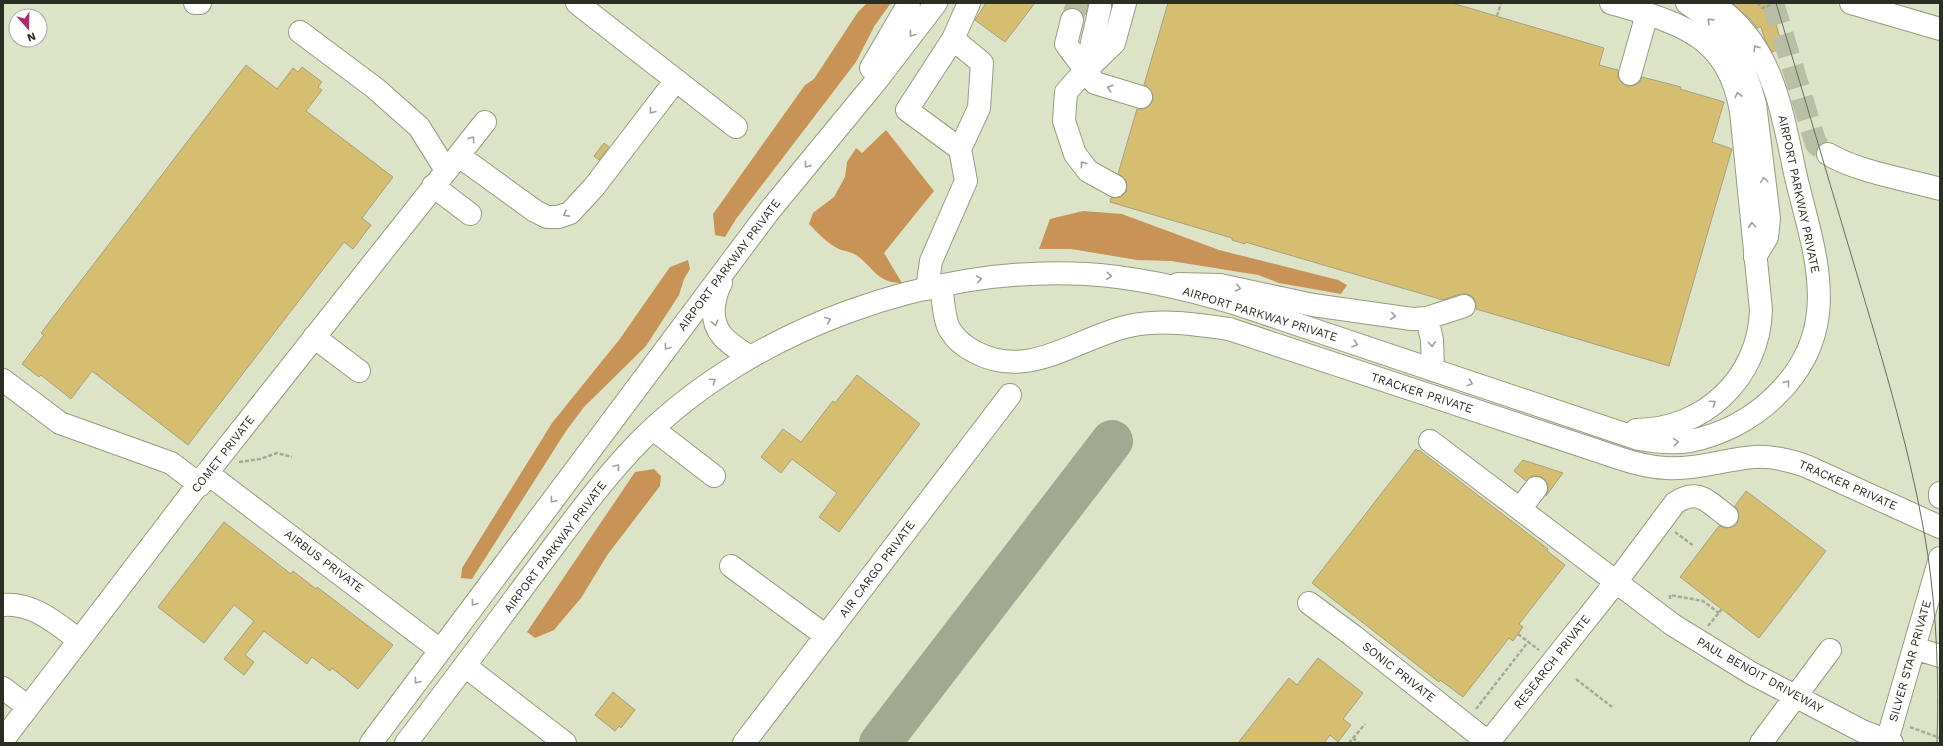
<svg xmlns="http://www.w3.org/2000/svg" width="1943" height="746" font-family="'Work Sans',sans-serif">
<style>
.forest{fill:#c89356}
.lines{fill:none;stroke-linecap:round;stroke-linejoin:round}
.taxiway{stroke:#a3a891;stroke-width:42}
.building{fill:#d6be71;stroke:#a89f85}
.minor-tunnel{stroke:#b9bfa5;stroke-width:22;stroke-dasharray:22 11;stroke-linecap:butt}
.minor-casing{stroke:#969c81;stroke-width:24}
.highway-casing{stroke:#969c81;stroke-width:24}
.path{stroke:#a6ab94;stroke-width:2.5;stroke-dasharray:4 2;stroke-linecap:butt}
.minor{stroke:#fff;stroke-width:22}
.highway{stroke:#fff;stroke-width:22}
.tram{stroke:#696d5c;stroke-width:1}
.oneway{stroke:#a0a19c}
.labels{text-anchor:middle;stroke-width:4;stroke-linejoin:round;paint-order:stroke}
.street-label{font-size:12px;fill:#2b2e23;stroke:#fff}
</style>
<rect width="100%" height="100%" fill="#dde3c6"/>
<path class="forest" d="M867,3h24l-16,22 -19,37 -120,157 -11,18 -10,-2 -2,-21 92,-129 9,-6 44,-67z
M886,130l48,61 -50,62 18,30c-26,0 -28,-16 -46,-28 -6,-4 -15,-4 -21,-8 -10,-6 -18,-15 -26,-23l4,-11 21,-16 11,-20 2,-15 9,-14 6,5z
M1083,211l39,3 97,36 119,30 9,5 -6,9 -62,-11 -21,-8 -87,-14 -34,-1 -66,-11h-32l11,-30z
M688,260l2,9 -6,10 -5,16 -33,51 -62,61 -18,24 -94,148 -11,-1 1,-10 90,-145 67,-83 51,-73z
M654,469l7,7 -1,10 -52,68 -27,44 -27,32 -19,8 -8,-6 108,-160z"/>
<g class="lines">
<path class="taxiway" d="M880,743l232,-302"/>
</g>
<path class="building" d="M986,3h49l-30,39 -30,-22z
M1072,3h16l-2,11 -3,1 -3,-4 -5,-3 -9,2 1,-5z
M1168,3h284l152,45 -5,17 19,5v7l3,5 5,4h7l6,-3 3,-6 39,10 -1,2 44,13 -12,40 20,7 -63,217 -193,-57v-7l-4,-6 -5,-2h-7l-17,6 -198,-58v2l-13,-4v-2l-122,-36 1,-4 10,-1 5,-5 1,-7 -1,-5 -8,-6 19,-65h6l6,-3 4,-6v-6l-3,-5 -6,-4z
M1732,3h38l13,45 -11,4 -7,-12 -4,-13 -4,1 -6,-8z
M246,65l31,24 16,-21 5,4 4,-5 20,15 -4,5 4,3 -16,21 87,66 -31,41 9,7 -18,24 -9,-7 -156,203 -96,-74 -21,28 -30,-24 -2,2 -17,-13 22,-29 -3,-2z
M604,143l5,4 -10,13 -5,-4z
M857,375l63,49 -81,108 -20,-15 18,-24 -45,-34 -11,14 -20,-16 22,-28 18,13 32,-41 2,2z
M1416,449l2,2 1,-1 129,99 -1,2 18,14 -46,59 4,3 -10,14 -4,-3 -46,59 -23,-17 -1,2 -127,-99z
M1523,460l40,13 -17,23 2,-6v-6l-5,-6 -6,-2h-5l-6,5 -12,-10z
M1746,491l80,60 -67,87 -79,-61 39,-51 7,2 6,-1 5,-3 2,-7 -1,-6 -3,-5z
M224,522l67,52 2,-3 23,18 1,-2 76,58 -35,44 -26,-21 -2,3 -18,-14 -5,7 -43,-33 -19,24 9,7 -10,13 -20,-16 30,-38 -20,-16 -30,38 -46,-36z
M1318,658l45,35 -20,26 8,6 -13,17 -8,-7 -6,8h-86l51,-65 8,7z
M613,692l22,18 -14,18 -2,-2 -4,5 -20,-16z"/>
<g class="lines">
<path class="minor-tunnel" d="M1773,3l43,141 12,10
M1072,20l5,-17"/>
<defs>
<path id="minor" d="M195,3h5
M577,3l159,124
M1687,3c36,23 58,60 68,101l14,114 -2,19 -12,20
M1851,3l89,26
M1072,20l-6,24 29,39 46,14
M300,32l75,56 44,39 27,43
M953,39l16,-36
M1086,70l14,-63
M1630,74l17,-60
M1828,154c30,18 77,25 112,35
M459,156l76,55 12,6h11l12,-4 24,-26 82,-107
M433,186l37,28
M1115,186l-27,-15 -13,-17 -11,-33 2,-29 20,-22 28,-27 11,-40
M1178,284l42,1 93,20 99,14 15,-1 37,-12
M941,286c2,11 3,35 9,44 6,10 15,17 25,22 54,29 101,-14 154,-26 33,-7 66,-2 100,3l360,119c25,8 51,19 77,20 31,2 59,-9 89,-11 17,-1 34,3 51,9l134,61
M927,289l4,-28 35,-80 -6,-32 19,-41 3,-45 -29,-24 -46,71 53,39
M1427,318l5,22 1,30
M314,337l45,34
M3,380l57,43 111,40 29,22
M653,429l61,47
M1430,441l243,184 78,48 111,58 30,12
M207,473l233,177
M1940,493v4
M1520,509l16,-21
M731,566l95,70
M1309,603l43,32 137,108
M3,605c30,-3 54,19 76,35
M1914,648l26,8
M465,666l100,77
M3,688l25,19
M3,740l204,-267 278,-351
M1887,741l53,-183
M744,743l266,-348
M1488,743l128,-161 59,-79c23,-16 33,-1 52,13
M1761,743l69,-93"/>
<path id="highway" d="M1611,3c67,20 116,30 130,108l20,199c-2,68 -57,120 -125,120
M871,68l38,-65
M721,283c-4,7 -6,15 -7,23 -3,28 16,38 36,51
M371,743l399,-533 107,-130 59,-77
M406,743c44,-57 87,-115 130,-173 34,-45 67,-92 107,-132 110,-109 289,-173 443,-164 51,3 102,15 151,30l402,135c17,3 34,5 51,2 62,-12 121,-63 128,-128 5,-45 -12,-93 -22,-136 -11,-49 -18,-104 -51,-144 -9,-12 -21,-21 -33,-30"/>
</defs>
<use href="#minor" class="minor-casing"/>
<use href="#highway" class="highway-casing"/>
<path class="path" d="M1757,3l5,5 9,-3
M1497,16l4,-13
M239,462l21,-3 17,-6 15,4
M1675,532l19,14
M1670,599v-4l33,6 16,12
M1708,626l14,-17
M1518,634l21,16
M1576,679l36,28
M1476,709l52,-67
M1910,727l30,11
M1353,738l6,5
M1349,743l16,-19"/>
<use href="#minor" class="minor"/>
<use href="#highway" class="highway"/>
<path class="tram" d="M1776,3c27,89 53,178 80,268 28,94 57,188 72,285 9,62 11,125 9,187"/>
</g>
<defs><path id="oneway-chevron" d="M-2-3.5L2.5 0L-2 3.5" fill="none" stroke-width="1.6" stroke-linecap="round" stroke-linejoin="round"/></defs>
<g class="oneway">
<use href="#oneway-chevron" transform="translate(1710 21) rotate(-136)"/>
<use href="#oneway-chevron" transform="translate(912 34) rotate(128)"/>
<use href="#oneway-chevron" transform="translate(1756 48) rotate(-123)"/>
<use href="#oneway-chevron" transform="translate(1110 88) rotate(-163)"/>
<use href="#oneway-chevron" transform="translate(1738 95) rotate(-103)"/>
<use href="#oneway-chevron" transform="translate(652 111) rotate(128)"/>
<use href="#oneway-chevron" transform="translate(472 139) rotate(-54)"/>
<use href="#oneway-chevron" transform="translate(1083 164) rotate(-128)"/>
<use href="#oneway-chevron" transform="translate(807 165) rotate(129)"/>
<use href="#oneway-chevron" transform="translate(1764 180) rotate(-97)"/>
<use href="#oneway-chevron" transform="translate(566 214) rotate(152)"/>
<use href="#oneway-chevron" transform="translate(1752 225) rotate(-95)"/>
<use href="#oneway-chevron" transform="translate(1109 276) rotate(6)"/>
<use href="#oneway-chevron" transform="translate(979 279) rotate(-9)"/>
<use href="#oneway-chevron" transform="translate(1238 288) rotate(12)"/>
<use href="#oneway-chevron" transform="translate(1393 316) rotate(8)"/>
<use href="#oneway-chevron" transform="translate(828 320) rotate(-23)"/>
<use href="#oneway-chevron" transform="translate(715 323) rotate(75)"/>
<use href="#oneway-chevron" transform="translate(1355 344) rotate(19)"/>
<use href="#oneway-chevron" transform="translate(1432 344) rotate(86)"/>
<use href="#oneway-chevron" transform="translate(667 347) rotate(126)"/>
<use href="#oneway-chevron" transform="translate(713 381) rotate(-35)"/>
<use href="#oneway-chevron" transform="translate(1470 383) rotate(19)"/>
<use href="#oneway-chevron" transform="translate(1787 383) rotate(-53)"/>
<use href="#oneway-chevron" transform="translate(1713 403) rotate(-35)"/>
<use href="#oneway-chevron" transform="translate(1676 442) rotate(-4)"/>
<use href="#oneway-chevron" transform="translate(617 467) rotate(-50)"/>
<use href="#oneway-chevron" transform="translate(553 500) rotate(127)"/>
<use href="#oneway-chevron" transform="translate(474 603) rotate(127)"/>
<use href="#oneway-chevron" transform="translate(417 681) rotate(127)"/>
</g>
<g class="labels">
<g class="street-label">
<text transform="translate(1799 194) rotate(78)" y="4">AIRPORT PARKWAY PRIVATE</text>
<text transform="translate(729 265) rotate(-53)" y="4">AIRPORT PARKWAY PRIVATE</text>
<text transform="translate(1260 314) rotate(17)" y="4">AIRPORT PARKWAY PRIVATE</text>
<text transform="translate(1422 393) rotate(18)" y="4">TRACKER PRIVATE</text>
<text transform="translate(223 454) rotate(-52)" y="4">COMET PRIVATE</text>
<text transform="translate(1848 485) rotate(24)" y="4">TRACKER PRIVATE</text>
<text transform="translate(555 547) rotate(-53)" y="4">AIRPORT PARKWAY PRIVATE</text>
<text transform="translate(324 561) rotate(37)" y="4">AIRBUS PRIVATE</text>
<text transform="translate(877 569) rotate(-53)" y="4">AIR CARGO PRIVATE</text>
<text transform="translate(1910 661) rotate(-74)" y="4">SILVER STAR PRIVATE</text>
<text transform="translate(1552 662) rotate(-52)" y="4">RESEARCH PRIVATE</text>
<text transform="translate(1399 672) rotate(38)" y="4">SONIC PRIVATE</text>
<text transform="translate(1760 675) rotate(29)" y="4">PAUL BENOIT DRIVEWAY</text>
</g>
</g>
<rect width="1943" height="746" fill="none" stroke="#2b2e23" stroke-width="8"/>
<g transform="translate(28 28) rotate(160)"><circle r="19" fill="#ffffff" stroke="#aaaba7"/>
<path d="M0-3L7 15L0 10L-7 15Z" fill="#b0296c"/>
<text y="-6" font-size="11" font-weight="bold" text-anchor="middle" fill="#2b2e23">N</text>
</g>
</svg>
